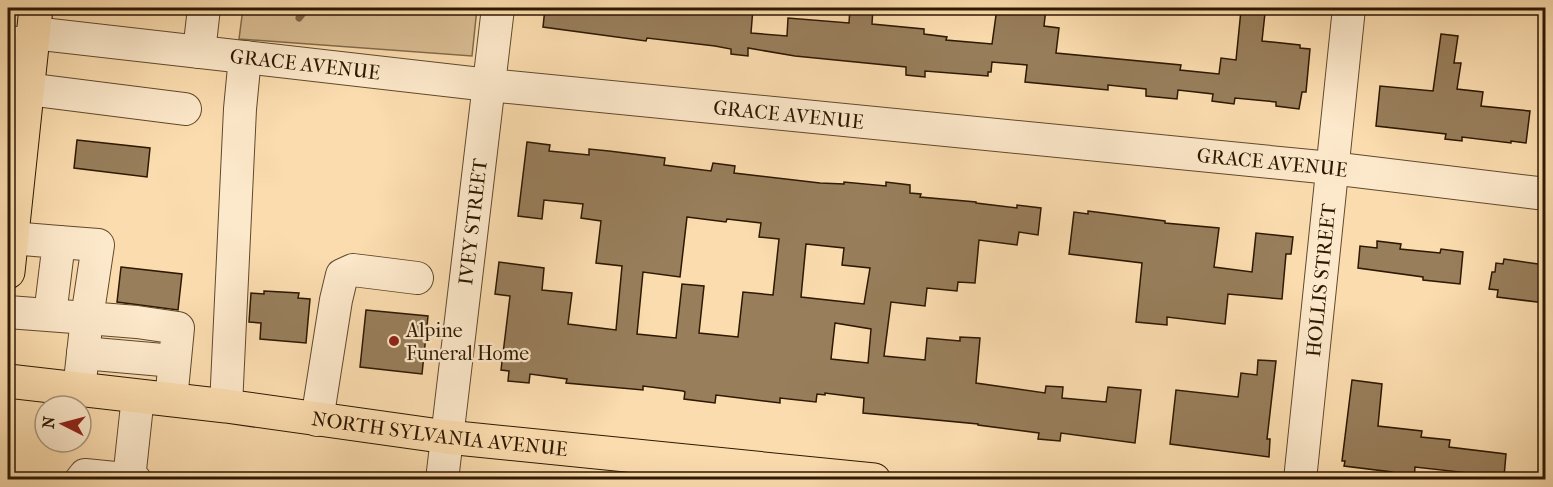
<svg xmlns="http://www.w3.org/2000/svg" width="1553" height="487" font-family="'IM FELL French Canon',serif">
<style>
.green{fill:#d8bb91;stroke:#826a49;stroke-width:1.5}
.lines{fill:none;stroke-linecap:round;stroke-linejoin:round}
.stream{stroke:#7f6545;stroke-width:7}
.building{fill:#987e5b;stroke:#2d1801;stroke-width:1.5;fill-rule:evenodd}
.minor-casing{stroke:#60492c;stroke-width:34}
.major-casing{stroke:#2d1801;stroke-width:35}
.minor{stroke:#fce8ca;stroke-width:32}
.major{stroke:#fbdcae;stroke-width:33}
.poi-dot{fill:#8f2418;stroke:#fce8ca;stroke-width:2}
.labels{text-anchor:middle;stroke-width:4.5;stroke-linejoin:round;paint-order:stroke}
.street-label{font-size:20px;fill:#2d1801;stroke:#fce8ca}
.poi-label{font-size:20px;fill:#2d1801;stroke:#fce8ca;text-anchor:start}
</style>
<rect width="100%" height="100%" fill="#fbdcae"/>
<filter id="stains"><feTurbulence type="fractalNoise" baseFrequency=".00333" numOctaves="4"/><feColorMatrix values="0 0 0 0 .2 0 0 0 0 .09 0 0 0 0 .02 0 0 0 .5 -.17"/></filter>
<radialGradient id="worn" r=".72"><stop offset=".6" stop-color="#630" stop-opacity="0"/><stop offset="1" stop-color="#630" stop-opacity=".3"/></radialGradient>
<path class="green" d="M243,8h234l-5,48 -233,-17z"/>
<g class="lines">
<path class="stream" d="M299,18l8,-10"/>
</g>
<path class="building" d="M545,8h208l-2,25 36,3 1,-18 61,5 1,-15h23l-1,16 52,5v5l23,3 -1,3 46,4 5,-36h49l-2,18 15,2 -3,25 125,12 -1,5 39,4 2,-16 15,2 5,-50 24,3 -3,28 38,4v3l10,1 -4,43h-4l-3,17 -23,-3v-4l-41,-4 -1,6 -22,-3 1,-7 -35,-4 -1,9 -31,-3v-7l-38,-4v5l-83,-8 2,-17 -35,-3 -1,10h-3v4l-63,-5v6l-19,-2v-8l-111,-11 -47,-8v8l-17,-2v-5l-16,-3 -68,-8 -1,3 -103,-14z
M1441,34l17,2 -4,27h7l-4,26 26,3 -2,14 49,5 -4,32 -15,-2v2l-49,-6v4l-17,-2 1,-5 -70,-8 4,-40 53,5z
M77,140l73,8 -3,29 -73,-9z
M527,142l23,3 -1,6 40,4v-6l20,2 56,7 -1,7 47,6 2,-8 22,3 -1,7 86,10 24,1v-2l42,4v-4l24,3v8l11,1 -1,3 56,5v1l41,5v-3l24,3 -3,27 -19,-3 -2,13 -38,-5 -4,43 -17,-1 -1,9 -30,-3 -2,18 -34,-4 -7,54 41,4 2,-22 33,3v-4l20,1 -4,45 69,10 1,-7 17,1 -1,11 44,4 2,-15 33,3 -6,53 -74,-10 -1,8 -22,-2 1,-6 -61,-8v-1l-115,-11 1,-15 -39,-5v2l-8,-1 -1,8 -36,-4v5l-64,-8 -1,8 -31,-4 1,-7 -2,-1 -40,-5v4l-77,-7 1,-4 -37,-5 -1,9 -21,-2 1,-10 -8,-1 9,-74 -15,-2 4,-32 45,6 -2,22 30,3 -4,31 48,6 6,-64 -26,-3 5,-42 -20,-3 2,-14 -39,-4 -2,19 -24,-3zM687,217l39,5 1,-3 34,4 -2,14 20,2 -6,56 -30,-3 -5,45 -39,-4 5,-47 -22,-2 -6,54 -39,-4 6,-62 37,5zM806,244l38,4 -2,17 28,3 -6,36 -63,-7zM835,323l36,6 -3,34 -37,-4z
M1088,211l77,10v2l54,5 -5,39 38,5 4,-39 37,4 -2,17h-5l-4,45 -54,-5 -3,30 -58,-7v8l-31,-3 6,-59 -73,-9 5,-42 14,2z
M1377,241l24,3 -1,5 40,4 1,-4 22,3 -3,32 -37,-4v-3l-65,-9 2,-22 17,2z
M1504,259l41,6v38l-48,-6 1,-7 -9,-1 3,-17h3l1,-9 7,1z
M121,267l61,7 -4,36 -61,-8z
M264,291l35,2 -1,5 12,1 -4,44 -46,-4 1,-16 -12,-1 2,-29 13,1z
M366,310l62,6 -6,58 -62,-7z
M1258,360l18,1 -9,78h3l-1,18 -99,-13 6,-54 62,7 3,-24 16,2z
M1352,380l30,4 -4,42 44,5 -1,6 29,3 -1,7 57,7 -2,23 -89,-10 -1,13h-23l1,-8 -48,-6 1,-5h-3z"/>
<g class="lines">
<defs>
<g id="minor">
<path id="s1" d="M33,33l456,52 842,83 215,26"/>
<path d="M8,42l24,3"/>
<path d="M199,52l5,-44"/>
<path d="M27,89l158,20"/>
<path d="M11,238l48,4 -9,73"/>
<path d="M59,242l39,3 -11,73 50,4 41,6 -7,72"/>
<path d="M8,312l79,6 -8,72"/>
<path d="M83,353l91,8"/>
<path d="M226,406l14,-297 5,-52"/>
<path d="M317,420l19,-120 6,-25 11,-5 64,8"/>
<path d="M129,479l9,-83"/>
<path d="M81,480l4,-5 50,5"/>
<path id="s2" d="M442,480l56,-472"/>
<path id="s3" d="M1300,480l49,-472"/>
</g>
<g id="major">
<path d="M8,272l28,-264"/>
<path id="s4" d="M8,381l218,25 221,31 427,43"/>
</g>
</defs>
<use href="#minor" class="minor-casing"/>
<use href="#major" class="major-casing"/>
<use href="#minor" class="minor"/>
<use href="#major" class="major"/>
</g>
<circle class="poi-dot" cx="394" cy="341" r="6"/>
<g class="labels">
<g class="street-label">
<text dy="7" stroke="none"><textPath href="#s1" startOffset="274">GRACE AVENUE</textPath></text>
<text dy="7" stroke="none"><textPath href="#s1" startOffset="760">GRACE AVENUE</textPath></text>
<text dy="7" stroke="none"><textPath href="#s1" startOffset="1246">GRACE AVENUE</textPath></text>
<text dy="7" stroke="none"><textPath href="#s2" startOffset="260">IVEY STREET</textPath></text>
<text dy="7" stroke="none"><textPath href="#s3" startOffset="201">HOLLIS STREET</textPath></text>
<text dy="7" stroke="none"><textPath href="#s4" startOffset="435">NORTH SYLVANIA AVENUE</textPath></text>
</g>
<g class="poi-label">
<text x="406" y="337">Alpine<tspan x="406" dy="23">Funeral Home</tspan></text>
</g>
</g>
<rect width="1553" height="487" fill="none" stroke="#fbdcae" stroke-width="30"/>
<rect x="9" y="9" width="1535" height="469" fill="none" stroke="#2d1801" stroke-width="3"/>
<rect x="15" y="15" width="1523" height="457" fill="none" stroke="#2d1801" stroke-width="1.5"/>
<g transform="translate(63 424) rotate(276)"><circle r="28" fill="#fce8ca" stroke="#a9957a" stroke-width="1.5"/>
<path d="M0-4.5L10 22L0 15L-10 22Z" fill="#8f2418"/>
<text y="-9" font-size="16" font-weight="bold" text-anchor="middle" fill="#2d1801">N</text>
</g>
<rect width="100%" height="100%" filter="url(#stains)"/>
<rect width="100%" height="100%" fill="url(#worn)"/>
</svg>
